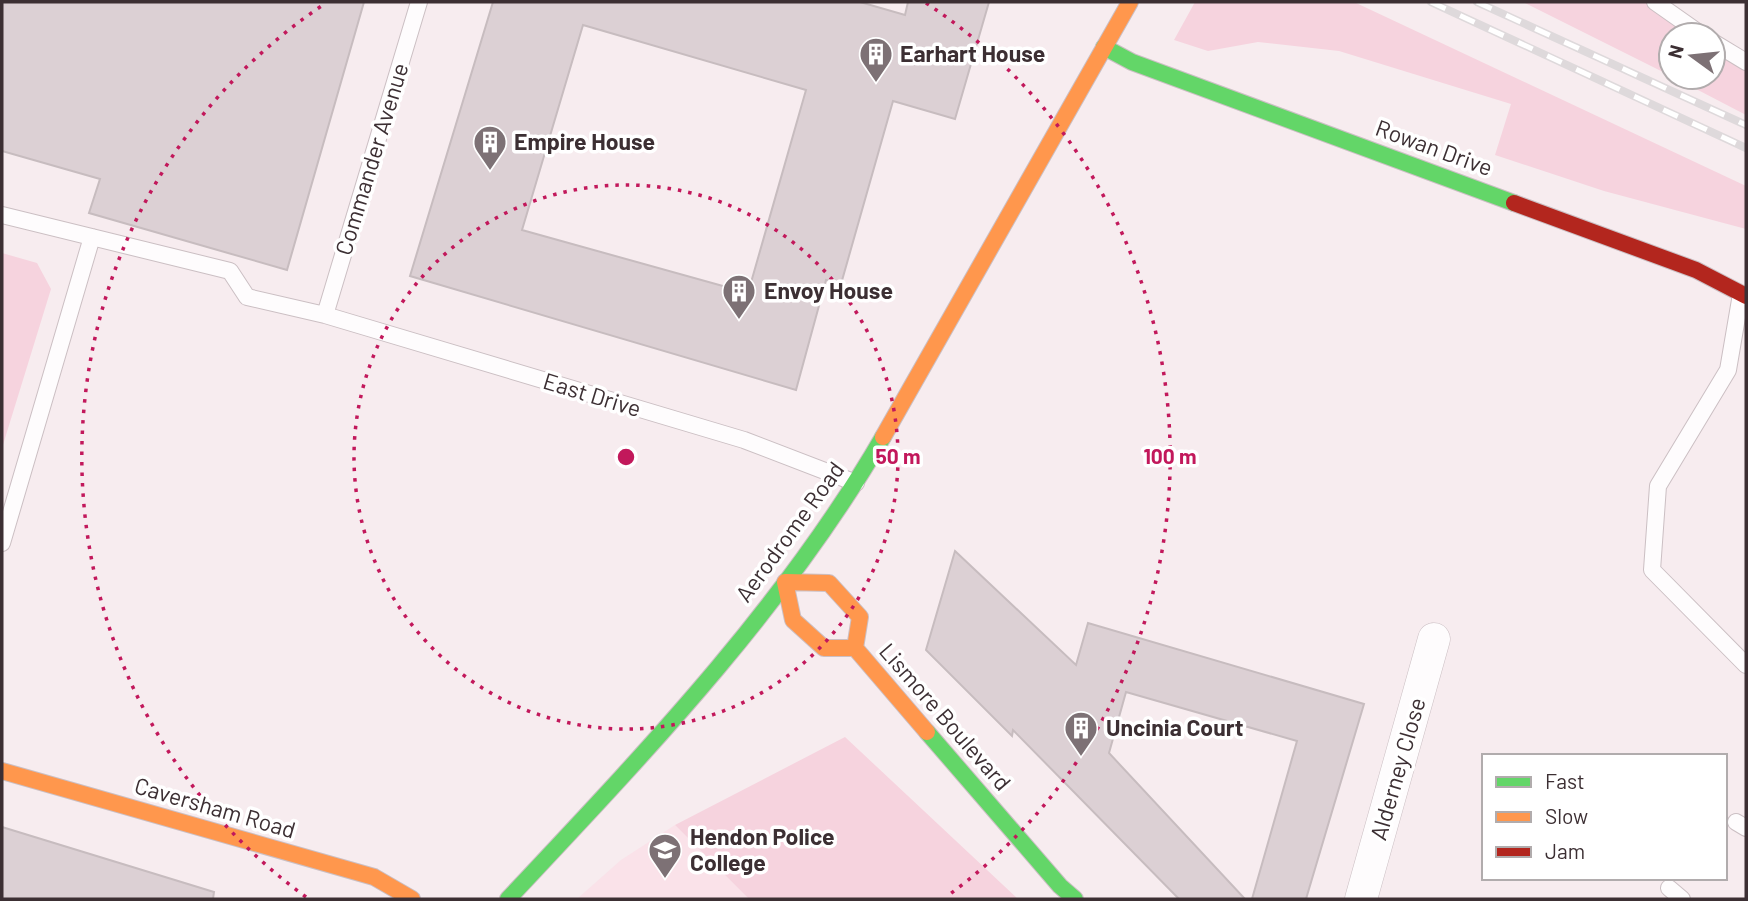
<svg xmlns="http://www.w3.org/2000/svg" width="1748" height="901" font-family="Barlow,sans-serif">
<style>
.built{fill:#fae2e9}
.green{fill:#f6d3de}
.building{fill:#dcd0d4;stroke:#c7bcbf;stroke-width:2;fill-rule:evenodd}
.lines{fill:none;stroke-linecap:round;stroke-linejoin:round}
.lane-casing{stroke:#cbbfc3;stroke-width:18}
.street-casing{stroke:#cbbfc3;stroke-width:33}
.fast-casing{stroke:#cbbfc3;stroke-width:18}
.slow-casing{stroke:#cbbfc3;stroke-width:18}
.jam-casing{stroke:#cbbfc3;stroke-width:18}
.lane{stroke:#fefcfd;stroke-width:16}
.street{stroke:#fefcfd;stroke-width:32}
.fast{stroke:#63d668;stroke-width:16}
.slow{stroke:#ff974d;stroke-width:16}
.jam{stroke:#b3261e;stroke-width:16}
.rail-casing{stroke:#ded9db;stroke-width:8}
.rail{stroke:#fff;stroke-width:5;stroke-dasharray:16;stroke-linecap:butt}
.ring{fill:none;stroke:#c2185b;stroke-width:3.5;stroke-dasharray:3.5 7}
.labels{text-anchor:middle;stroke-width:7;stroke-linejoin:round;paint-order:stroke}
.poi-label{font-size:23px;font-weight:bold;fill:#3c2f33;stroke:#fff;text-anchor:start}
.street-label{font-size:23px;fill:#3c2f33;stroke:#fff}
.centre{fill:#c2185b;stroke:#fff;stroke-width:3.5}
.ring-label{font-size:21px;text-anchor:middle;font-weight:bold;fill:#c2185b;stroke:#fff;stroke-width:7;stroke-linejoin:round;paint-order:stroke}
</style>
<rect width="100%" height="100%" fill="#f7ecef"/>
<path class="built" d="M675,825l74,74h-172l44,-39z"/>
<path class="green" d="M1195,2h159l392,184v43l-142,-38 -109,-36 16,-51 -172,-53 -81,-9 -50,9 -34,-11z
M1523,2h125l50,33h-27v41z
M1713,45l33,22v48l-73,-38h40z
M2,253l35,10 14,26 -49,159z
M845,737l173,162h-269l-74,-74z"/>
<path class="building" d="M2,2h362l-77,268 -198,-57 11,-34 -98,-28z
M493,2h367l45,13 3,-13h81l-34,117 -62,-18 -52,183 -15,-4 -30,110 -386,-114zM583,25l223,65 -58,203 -226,-63z
M955,551l121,114 12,-42 276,81 -58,195h-54l45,-158 -171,-49 -17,61 136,146h-66l-166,-169 -1,6 -86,-86z
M2,827l212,65 -1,7h-211z"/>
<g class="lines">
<defs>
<path id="lane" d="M1655,2l47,33
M1713,42l33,20
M2,215l228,56 17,26 78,18 419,125 112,43
M1741,294l-13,76 -70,116 -6,84 94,95
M325,315l94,-313
M2,543l90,-306
M1736,822l10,6
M1669,888l13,11"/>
<path id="street" d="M1361,899l73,-260"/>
<path id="fast" d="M1104,47l28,15 382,141
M927,732l133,154 15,13
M508,899c135,-144 276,-291 375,-462"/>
<path id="slow" d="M883,437l247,-435
M855,648l5,-31 -31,-34 -44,-1 8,38 31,28h31l72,84
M2,771l372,106 38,22"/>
<path id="jam" d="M1514,203l182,67 50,26"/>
</defs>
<use href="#lane" class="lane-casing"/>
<use href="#street" class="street-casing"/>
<use href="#fast" class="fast-casing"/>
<use href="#slow" class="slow-casing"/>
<use href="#jam" class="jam-casing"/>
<use href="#lane" class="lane"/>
<use href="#street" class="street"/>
<use href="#fast" class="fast"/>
<use href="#slow" class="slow"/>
<use href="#jam" class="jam"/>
<defs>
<path id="rail" d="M1431,2l315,146
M1477,2l269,123"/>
</defs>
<use href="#rail" class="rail-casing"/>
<use href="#rail" class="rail"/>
</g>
<g class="ring">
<circle cx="626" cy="457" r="272"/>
<path d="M306 897A544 544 0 0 1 326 3M926 3A544 544 0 0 1 946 897"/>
</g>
<defs>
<symbol id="building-pin" viewBox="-11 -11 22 30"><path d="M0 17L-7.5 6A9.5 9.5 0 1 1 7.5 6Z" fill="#7d7175" stroke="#fff"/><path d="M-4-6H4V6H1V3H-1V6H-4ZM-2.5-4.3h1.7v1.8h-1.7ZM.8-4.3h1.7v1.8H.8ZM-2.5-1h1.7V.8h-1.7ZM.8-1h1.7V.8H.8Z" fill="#fff"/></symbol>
<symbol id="university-pin" viewBox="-11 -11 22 30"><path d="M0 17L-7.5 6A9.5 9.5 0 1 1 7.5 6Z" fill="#7d7175" stroke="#fff"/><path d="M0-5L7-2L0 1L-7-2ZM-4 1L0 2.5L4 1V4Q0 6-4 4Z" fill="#fff"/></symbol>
</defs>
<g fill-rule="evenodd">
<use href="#building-pin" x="857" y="35" width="38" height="52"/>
<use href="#building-pin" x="471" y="123" width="38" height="52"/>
<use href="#building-pin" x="720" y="272" width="38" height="52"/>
<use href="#building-pin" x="1062" y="709" width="38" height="52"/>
<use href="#university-pin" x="646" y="831" width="38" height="52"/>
</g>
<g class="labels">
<g class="poi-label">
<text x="900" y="62">Earhart House</text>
<text x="514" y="150">Empire House</text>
<text x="764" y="299">Envoy House</text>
<text x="1106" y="736">Uncinia Court</text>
<text x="690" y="845">Hendon Police<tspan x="690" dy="26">College</tspan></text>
</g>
<g class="street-label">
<text transform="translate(1434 148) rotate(20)" y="8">Rowan Drive</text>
<text transform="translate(372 159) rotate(-73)" y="8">Commander Avenue</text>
<text transform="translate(592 395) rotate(17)" y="8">East Drive</text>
<text transform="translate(790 532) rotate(-54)" y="8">Aerodrome Road</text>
<text transform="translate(945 717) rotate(49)" y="8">Lismore Boulevard</text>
<text transform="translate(1398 769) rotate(-74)" y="8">Alderney Close</text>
<text transform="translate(215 808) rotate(16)" y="8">Caversham Road</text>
</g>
</g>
<circle cx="626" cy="457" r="10" class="centre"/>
<g class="ring-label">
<text x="898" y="464">50 m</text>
<text x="1170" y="464">100 m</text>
</g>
<rect width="1748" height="901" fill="none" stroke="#3c2f33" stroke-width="7"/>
<rect x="1482" y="754" width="245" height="126" fill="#ffffff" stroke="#b1acad" stroke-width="2"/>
<rect x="1496" y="777" width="35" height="10" fill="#63d668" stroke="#b1acad" stroke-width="2"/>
<text x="1545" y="789" font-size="21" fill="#3c2f33">Fast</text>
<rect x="1496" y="812" width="35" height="10" fill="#ff974d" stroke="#b1acad" stroke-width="2"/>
<text x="1545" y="824" font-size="21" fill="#3c2f33">Slow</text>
<rect x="1496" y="847" width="35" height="10" fill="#b3261e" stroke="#b1acad" stroke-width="2"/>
<text x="1545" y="859" font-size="21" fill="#3c2f33">Jam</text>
<g transform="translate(1692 56) rotate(285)"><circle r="33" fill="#ffffff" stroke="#b1acad" stroke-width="2"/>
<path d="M0-5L12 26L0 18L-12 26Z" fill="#7d7175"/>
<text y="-10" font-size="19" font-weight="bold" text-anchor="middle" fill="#3c2f33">N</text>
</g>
</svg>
